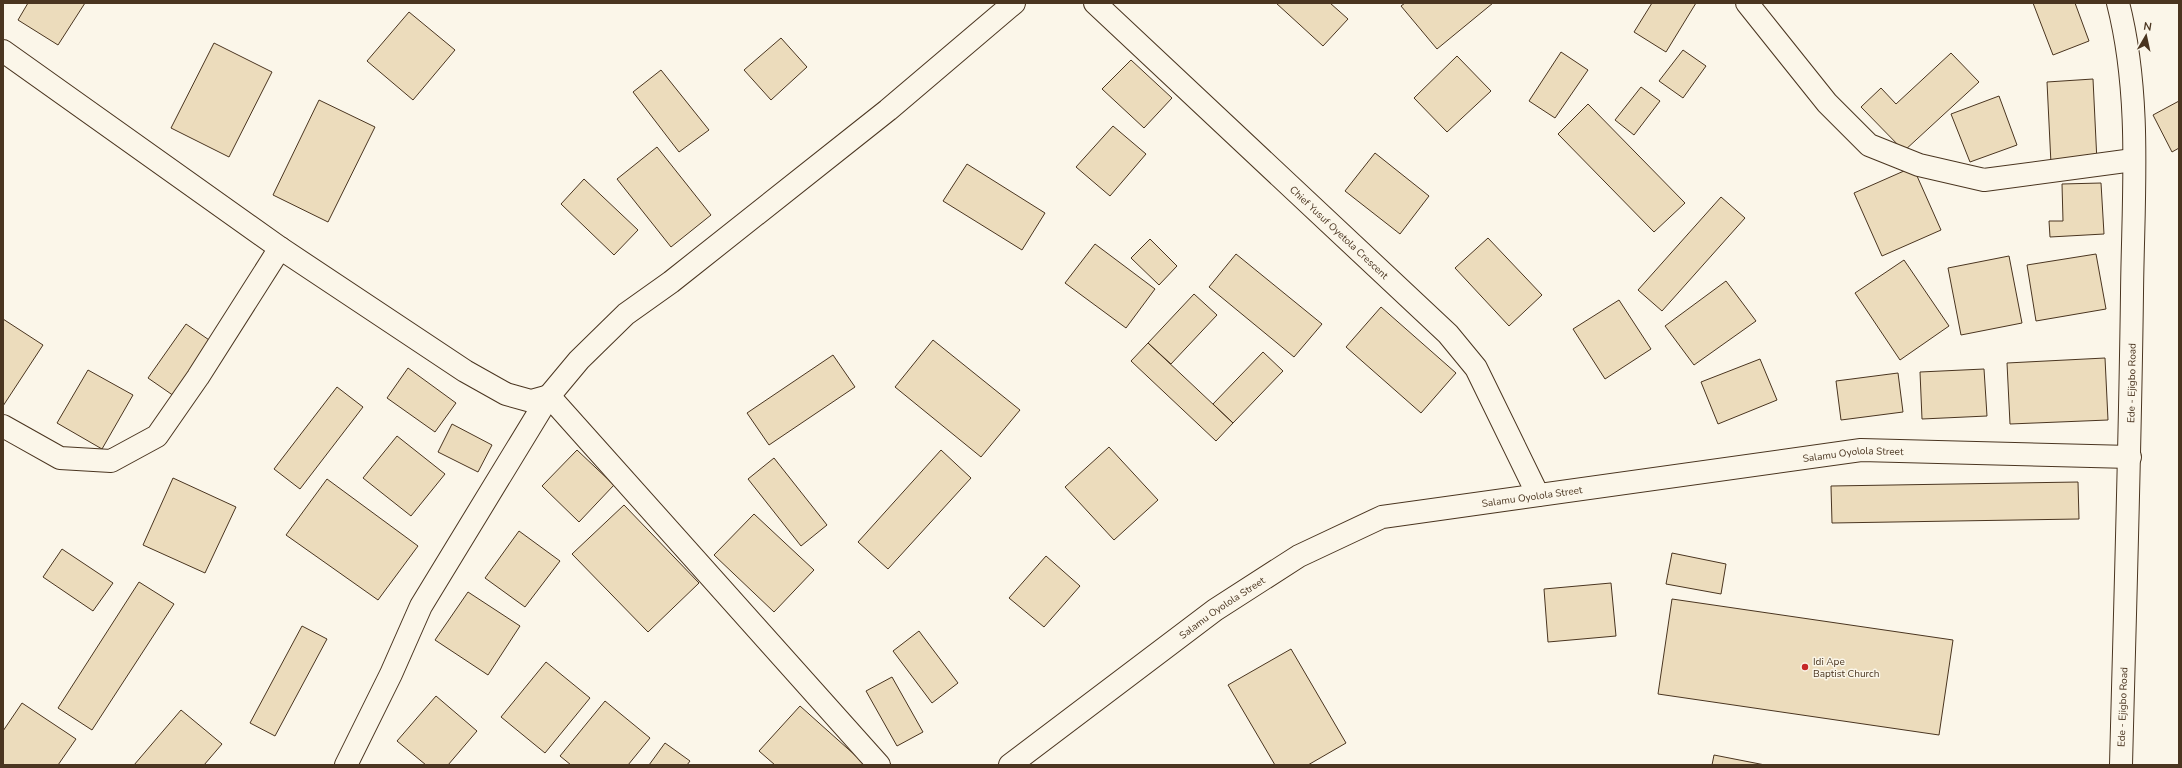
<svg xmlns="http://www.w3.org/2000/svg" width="2182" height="768" font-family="'Nunito Sans',sans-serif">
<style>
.building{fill:#ecdcbc;stroke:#4a3520}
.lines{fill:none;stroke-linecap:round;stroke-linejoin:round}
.minor-casing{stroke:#4a3520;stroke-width:24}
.primary-casing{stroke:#4a3520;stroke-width:24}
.minor{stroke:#fbf6e9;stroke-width:22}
.primary{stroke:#fbf6e9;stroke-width:22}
.poi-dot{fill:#c62828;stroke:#fbf6e9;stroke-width:1.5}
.labels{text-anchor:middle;stroke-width:3;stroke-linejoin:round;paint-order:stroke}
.street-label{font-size:10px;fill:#4a3520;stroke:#fbf6e9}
.poi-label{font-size:10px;fill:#4a3520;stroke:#fbf6e9;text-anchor:start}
</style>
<rect width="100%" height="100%" fill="#fbf6e9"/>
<path class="building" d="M28,3h57l-27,42 -40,-25z
M1276,3h54l18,16 -25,27z
M1405,3h88l-56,46 -36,-43z
M1652,3h44l-30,49 -32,-20z
M2033,3h42l14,38 -36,14z
M409,12l46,38 -42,50 -46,-39z
M781,38l26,29 -36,33 -27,-30z
M214,43l58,29 -43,85 -58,-29z
M1683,50l23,16 -23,32 -24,-17z
M1561,52l27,18 -33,48 -26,-17z
M1951,53l28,29 -75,69 -43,-44 20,-19 15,16z
M1457,56l34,35 -44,41 -33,-34z
M1131,60l41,38 -28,30 -42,-39z
M661,70l48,60 -30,22 -46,-60z
M2093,79l4,83 -46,2 -4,-82z
M1641,87l19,14 -26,34 -19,-15z
M1999,96l18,49 -47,17 -19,-48z
M319,100l56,27 -47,95 -55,-27z
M2179,101v47l-7,4 -19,-37z
M1588,104l97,99 -31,29 -96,-98z
M1113,126l33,28 -36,42 -34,-29z
M657,147l54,68 -40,32 -54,-68z
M1375,153l54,43 -29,38 -55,-43z
M967,164l78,49 -23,37 -79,-49z
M1913,167l28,63 -59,26 -28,-63z
M584,179l54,51 -24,25 -53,-51z
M2101,183l3,51 -54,3 -1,-16h14l-1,-37z
M1721,197l24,21 -83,93 -24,-21z
M1488,238l54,57 -33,31 -54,-58z
M1150,239l27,27 -18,19 -28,-27z
M1095,244l60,45 -29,39 -61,-45z
M1236,254l86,70 -28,33 -85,-70z
M2096,254l10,55 -70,12 -9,-56z
M2009,256l13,67 -61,12 -13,-67z
M1904,260l45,66 -49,34 -45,-67z
M1726,281l30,40 -62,44 -29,-39z
M1194,294l23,21 -46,49 -23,-21z
M1619,300l32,49 -46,30 -32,-50z
M1381,307l75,66 -35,40 -75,-66z
M3,319l40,26 -40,61z
M186,324l26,18 -38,54 -26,-18z
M933,340l87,70 -39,47 -86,-70z
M1148,343l85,80 -17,18 -85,-80z
M1263,352l20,19 -50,52 -20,-19z
M833,355l22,32 -86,58 -22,-32z
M2105,358l3,62 -98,4 -3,-61z
M1760,359l17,41 -59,24 -17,-42z
M408,368l48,35 -21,29 -48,-34z
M1984,369l3,47 -65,3 -2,-47z
M88,370l45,25 -31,54 -45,-26z
M1898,373l5,39 -62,8 -5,-39z
M337,387l26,20 -63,82 -26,-20z
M452,424l40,21 -14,27 -40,-20z
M397,436l48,38 -34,42 -48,-38z
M1109,447l49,53 -44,40 -49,-53z
M577,450l37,35 -35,37 -37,-36z
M941,450l30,28 -83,91 -30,-27z
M774,458l53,67 -26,21 -53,-67z
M173,478l63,29 -31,66 -62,-28z
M327,479l91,67 -40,54 -92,-65z
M2078,482l1,37 -247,4 -1,-37z
M624,505l75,78 -51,49 -76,-78z
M754,514l60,56 -40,42 -60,-57z
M519,531l41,30 -35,46 -40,-29z
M62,549l51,34 -20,28 -50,-34z
M1672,553l54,11 -5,30 -55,-10z
M1046,556l34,30 -36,41 -35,-29z
M139,582l35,22 -82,126 -34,-22z
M1611,583l5,53 -68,6 -4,-53z
M468,592l52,34 -32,49 -53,-35z
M1672,599l281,41 -14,95 -281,-41z
M302,626l25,13 -52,97 -25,-13z
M919,631l39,52 -26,20 -39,-52z
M1291,649l55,94 -38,22h-33l-47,-80z
M546,662l44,36 -45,55 -44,-36z
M892,677l31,55 -26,14 -31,-55z
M436,696l41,35 -29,34h-22l-29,-24z
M605,701l45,37 -22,27h-57l-11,-9z
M22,703l54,36 -18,26h-55v-34z
M800,706l66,59h-91l-16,-14z
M181,710l41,34 -18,21h-70z
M665,743l25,18 -3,4h-38z
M1714,755l51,10h-53z"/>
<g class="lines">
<defs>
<g id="minor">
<path id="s1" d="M1095,3l353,331 28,34 62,127"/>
<path d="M1747,3l80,100 42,42 50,20 65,15 149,-20"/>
<path d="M3,51l277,197 185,123 41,23 25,7 18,-5"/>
<path d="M549,396l330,369"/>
<path d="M3,426l57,32 51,3 46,-25 41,-59 82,-129"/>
<path d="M346,765l45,-91 30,-68 128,-210 30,-36 47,-46 45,-32 217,-172 126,-107"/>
<path id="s2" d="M1010,765l205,-155 84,-54 83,-39 479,-67 269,7"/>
</g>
<path id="primary" d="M2118,3c24,94 15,194 14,290 -2,158 -7,315 -11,472"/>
</defs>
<use href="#minor" class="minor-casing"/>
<use href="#primary" class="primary-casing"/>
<use href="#minor" class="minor"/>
<use href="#primary" class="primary"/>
</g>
<circle class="poi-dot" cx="1805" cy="667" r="4"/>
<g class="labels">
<g class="street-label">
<text dy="4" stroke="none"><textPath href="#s1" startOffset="335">Chief Yusuf Oyetola Crescent</textPath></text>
<text transform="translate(2131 383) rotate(-89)" y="4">Ede - Ejigbo Road</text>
<text dy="4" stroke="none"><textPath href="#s2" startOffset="924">Salamu Oyolola Street</textPath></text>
<text dy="4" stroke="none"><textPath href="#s2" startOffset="600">Salamu Oyolola Street</textPath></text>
<text dy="4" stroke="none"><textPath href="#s2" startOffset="264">Salamu Oyolola Street</textPath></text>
<text transform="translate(2122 707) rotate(-88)" y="4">Ede - Ejigbo Road</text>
</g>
<g class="poi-label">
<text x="1813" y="665">Idi Ape<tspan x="1813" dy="12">Baptist Church</tspan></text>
</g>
</g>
<rect width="2182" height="768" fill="none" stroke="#4a3520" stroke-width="8"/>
<g transform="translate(2146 36) rotate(9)" stroke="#fbf6e9" stroke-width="3" paint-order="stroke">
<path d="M0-3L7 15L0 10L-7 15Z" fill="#4a3520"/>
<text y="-6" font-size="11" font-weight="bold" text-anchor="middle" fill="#4a3520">N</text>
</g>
</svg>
